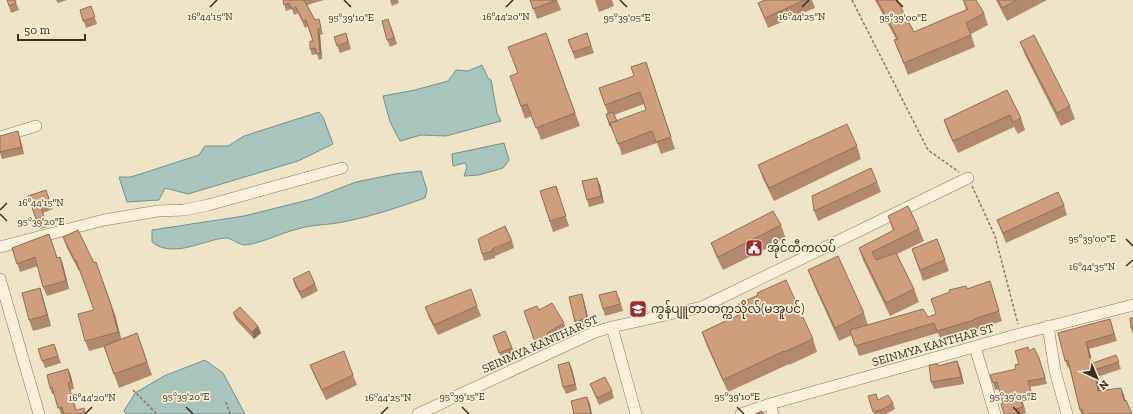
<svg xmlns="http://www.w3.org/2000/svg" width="1133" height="414" font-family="'Zilla Slab','Noto Sans Myanmar',serif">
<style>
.water{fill:#a9c4bc;stroke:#6f938a}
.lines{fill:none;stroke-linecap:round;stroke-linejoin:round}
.minor-casing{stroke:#8d765c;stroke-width:12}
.path{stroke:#8d765c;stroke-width:1.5;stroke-dasharray:3 2;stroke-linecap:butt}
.minor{stroke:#faf1dc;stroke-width:11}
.wall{fill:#b2896c;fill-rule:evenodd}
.shaded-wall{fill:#916f58}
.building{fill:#cf9f7d;stroke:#916f58}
.ticks{fill:none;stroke:#3d2e20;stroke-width:1.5}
.labels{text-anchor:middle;stroke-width:3.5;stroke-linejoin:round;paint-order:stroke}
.poi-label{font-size:12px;fill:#3d2e20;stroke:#f7eed8;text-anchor:start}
.street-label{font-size:12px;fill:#3d2e20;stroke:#f7eed8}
.ticks-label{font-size:10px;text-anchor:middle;fill:#3d2e20;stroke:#f7eed8;stroke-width:3.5;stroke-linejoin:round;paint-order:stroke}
</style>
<rect width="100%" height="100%" fill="#f0e4c8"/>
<path class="water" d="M482,65l6,13 3,2 6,33 4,8 -55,15 -25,-1 -21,6 -10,-19 -7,-26 32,-6 33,-9 8,-11 12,1z
M319,112l4,5 10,27 -35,17 -110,33 -23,-6 -6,12 -32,2 -8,-25h12l68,-22 6,-9h23l16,-10z
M504,143l5,17 -6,8 -24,7 -15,1 3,-9 -2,-4 -12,3 -1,-12z
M421,171l6,19 -2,8c-29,10 -58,20 -88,25 -13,2 -27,2 -39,6 -18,4 -35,14 -53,16 -6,0 -13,-7 -20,-7 -22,2 -52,21 -73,4v-12l92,-14 68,-17 44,-17 39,-8z
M205,360l18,13 22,41h-119l-2,-3 11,-18 29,-17z"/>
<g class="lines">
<defs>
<path id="minor" d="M0,137l36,-11
M0,247l104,-27 54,-9 26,-1 24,-5 134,-37
M0,279l39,135
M1048,326l7,45 12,43
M612,327l90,-20 266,-129
M975,347l20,67
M770,404l3,10
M418,414l177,-82 17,-5 24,87
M741,414l29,-10 250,-70 113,-29"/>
</defs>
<use href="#minor" class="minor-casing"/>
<path class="path" d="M852,0l76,150 31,22
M972,186l23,50 23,88
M133,390l24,24
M226,402l4,12"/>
<use href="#minor" class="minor"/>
</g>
<path class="wall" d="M7,0h8l4,10 -8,3z
M56,0h11l-9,3z
M284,0h40l-17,5 8,15 4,-1 4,15 -3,1 2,24 -3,1 -2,-6 -5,1 -2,-6 3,-8 -5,-15 -3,2 -7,-15 -4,2 -2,-6 -6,2 -3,-10z
M390,0h8l1,3 -7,3z
M530,0h27l4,10 -24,9z
M595,0h17l2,6 -15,6z
M765,0h47l3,8 -47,20 -10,-25z
M875,0h22l17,32 52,-22 -3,-10 21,13 4,12 -17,9 4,13 -67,28 -14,-35 2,-1z
M996,0h51l-40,21z
M91,6l6,18 -11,4 -6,-18z
M391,26l6,18 -7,3 -3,-7z
M346,33l5,16 -11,4 -6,-16z
M546,33l34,93 -39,14 -9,-24 -7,3 -15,-43 8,-3z
M587,33l7,20 -19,6 -7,-19z
M1020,42l50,64 5,13 -14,7 -36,-71z
M650,74l25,75 -14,5 -4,-11 -35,12 -8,-23 -1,1 -7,-19h2l-9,-26zM644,104l2,6 -29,11 -3,-6z
M1007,90l14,28 4,12 -7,4 -4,-7 -56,26 -10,-21 -4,-12z
M0,136l20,2 4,16 -22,5 -2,-6z
M857,146l4,13 -87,42 -11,-22 -5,-14z
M597,178l3,7 4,18 -15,4 -2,-7z
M877,182l4,10 -63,29 -4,-10z
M46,190l7,19 -10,4 5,14 -8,2 -12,-33z
M540,191l19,5 10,30 -16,6z
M1064,205l3,10 -61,28 -9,-23z
M888,216l31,13 5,12 -27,13 17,35 5,13 -29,14 -27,-56 -4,-12 34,-17z
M781,225l5,14 -63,31 -7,-14 -5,-13z
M49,234l8,23h3l3,8 6,24 -22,7 -4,-9 -5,-21 -18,6 -8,-24z
M63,237l52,78 6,24 16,-6 15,42 -33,13 -15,-41 -15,4 -4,-10 9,-31 -14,-40 -1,1 -12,-23z
M937,239l12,32 -26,10 -11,-32z
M512,241l2,7 -19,8v2l-11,3 -2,-7z
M808,270l56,43 4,12 60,-8 8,-3 31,-25 26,2 9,30 -24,8v1l-37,11 -3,-8 -79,23 -7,-21 -13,6 -26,-58z
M293,279l22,5 3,7 -16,8 -7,-13z
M40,288l3,10 8,28 -18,5 -4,-11z
M582,294l2,7 6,24 -12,4 -3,-7z
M619,297l4,14 -18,5 -2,-7z
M477,306l4,10 -43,19 -9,-17 -4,-11z
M735,306l78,33 4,13 -28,13v-1l-61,28 -22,-48 -4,-12 36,-17z
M539,310l25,13 3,9 -17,10 1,3 -13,6 -14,-40z
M233,313l25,13 3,7 -7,6 -18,-19z
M1133,318v16l-2,-6z
M1110,319l7,22 -28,8 2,9 2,5 23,-8 5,14 -24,8 3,14 24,4 1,5 7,14h-51l-12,-47 -1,1 -3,-7z
M505,331l10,23 -13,6 -9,-24z
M54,344l7,19 -16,5 -7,-19z
M1029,351l10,7 8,26 -17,3 4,12 -11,3 3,11 -3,1h-19l-1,-11 -4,-14 -4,1 -2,-7 23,-14z
M957,361l3,7 4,16 -30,5 -3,-7 7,-18v2z
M310,365l43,10 4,10 -31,15 -12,-25z
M68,369l6,20 -4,1 -6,24h-3l-7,-20h-2l-2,-6z
M572,369l5,21 -11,4 -3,-7z
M590,384l22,7 2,7 -15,7z
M868,396l10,4 15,3 2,6 -9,5h-12z"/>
<path class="shaded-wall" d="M318,29l2,6 2,24 -2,-6z
M18,131l2,7 4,16 -3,-7z
M597,178l3,7 4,18 -3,-7z
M60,257l3,8 6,24 -3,-8z
M100,273l15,42 7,27 -4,-10z
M40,288l3,10 8,28 -4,-11z
M582,294l2,7 6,24 -3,-7z
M258,326l3,7 -7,6 -2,-7z
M1086,342l3,7 4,16 -3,-7z
M957,361l3,7 4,16 -3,-7z
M569,362l3,7 5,21 -2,-6z
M68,369l3,7 3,13 -3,-7z
M1094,370l3,7 4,21 -3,-7z
M1121,388l3,7 2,13 -2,-7z
M587,397l3,7 2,10h-1z"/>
<path class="building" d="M7,0h8l1,3 -7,3z
M284,0h20l11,20 4,-1 2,9 -3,1 2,24 -3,1 -2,-6 -5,1v-8h3l-7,-21 -3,1 -7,-14 -4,2 -3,-6 -5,2 -1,-4z
M530,0h27l-24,9z
M765,0h40l-40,18 -7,-15z
M877,0h20l17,32 54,-23 -5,-9h13l8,13 -18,10 5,12 -67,28 -10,-23 4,-1z
M998,0h19l-15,8z
M91,6l4,11 -12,4 -3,-11z
M388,19l6,19 -7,2 -5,-19z
M346,33l2,9 -11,4 -3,-9z
M546,33l29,80 -39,15 -9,-24 -6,2 -11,-30 8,-3 -10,-26z
M587,33l4,13 -18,6 -5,-12z
M1034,35l36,71 -13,7 -37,-71z
M646,62l25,75 -15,5 -4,-11 -34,13 -8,-21 36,-13 -6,-18 -35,13 -6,-17 35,-12 -3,-9z
M1007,90l14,28 -8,4 -3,-7 -57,26 -9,-21z
M613,112l4,9 -7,2 1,2 -1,1 -4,-12z
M847,124l10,22 -88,42 -11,-23z
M18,131l3,16 -21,5v-16z
M871,168l6,14 -63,29 -2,-15z
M597,178l4,18 -14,4 -5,-19z
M556,186l10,30 -16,5 -10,-30z
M46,190l3,9 -9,4 4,14 -8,2 -8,-23z
M1058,192l6,13 -61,28 -6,-13z
M908,206l11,23 -47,23 4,8 20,-7 18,36 -28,14 -27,-55 35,-18 -6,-14z
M773,211l8,14 -63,32 -7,-14z
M505,226l7,15 -20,8 1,2 -11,3 -4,-15z
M78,230l16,33 2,-1 15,43 7,27 -33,9 -7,-27 16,-4 -18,-50 -1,1 -12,-24z
M49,234l8,24 3,-1 6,24 -23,6 -8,-30 -18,7 -5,-16z
M937,239l8,21 -25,10 -8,-21z
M838,256l26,57 -29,15 -27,-58z
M309,271l6,13 -15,8 -7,-13z
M786,280l27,59 -29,13v-1l-61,29 -21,-48 37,-17 -4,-9 23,-11 -1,-2z
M990,281l9,30 -25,8v1l-37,11 -3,-8 -79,23 -5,-16 73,-21 5,8 8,-3 -5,-15 19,-7 -1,-2 17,-4 1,3z
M40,288l7,27 -18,5 -7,-27z
M471,289l6,17 -43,19 -9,-18z
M616,291l4,13 -17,5 -4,-14z
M582,294l5,24 -12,4 -6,-25z
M552,303l12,20 -17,10 1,3 -13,6 -11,-31 13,-5 2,4z
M240,307l18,19 -6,6 -19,-19z
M1130,318h3v10h-2z
M1110,319l4,15 -28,8 4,16h1l2,5 23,-8 3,7 -25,8 4,21 23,-3 3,13 2,-1 6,14h-49l-1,-5 -2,1 -12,-50 -3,1 -7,-28z
M505,331l7,17 -13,5 -6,-17z
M137,333l10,29 -33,12 -10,-28z
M54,344l4,12 -16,5 -4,-12z
M1028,347l1,4 5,-3 5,10 6,20 -17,3 3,11 -11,4 3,11 -7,2 2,5h-14l-3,-10 2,-1 -6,-21 -4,1 -3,-8 26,-6 -1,-4 4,-1 -4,-13z
M344,351l9,24 -31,15 -12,-25z
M957,361l4,16 -30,5 -2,-17 9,-1v2z
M569,362l6,22 -12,3 -5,-22z
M68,369l3,13 -3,1 8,27 8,-2 1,6h-21l-2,-7 -4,1 -6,-21 -2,1 -3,-13z
M605,377l7,14 -15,7 -7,-14z
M876,394l2,6 10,-5 5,8 -10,6 -10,3 -5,-16z
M587,397l4,17h-17l-3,-13z
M762,411l2,3h-9z"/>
<path class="ticks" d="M344,0l7,7M620,0l7,7M896,0l7,7M210,7l7,-7M506,7l7,-7M802,7l7,-7M0,210l7,-7M0,214l7,7M1126,239l7,7M1126,266l7,-6M186,407l7,7M462,407l7,7M737,407l7,7M1013,407l7,7M85,414l7,-7M381,414l7,-7"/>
<defs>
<symbol id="civic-square" viewBox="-11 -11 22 22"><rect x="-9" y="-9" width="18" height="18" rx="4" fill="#9e2a2b" stroke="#f7eed8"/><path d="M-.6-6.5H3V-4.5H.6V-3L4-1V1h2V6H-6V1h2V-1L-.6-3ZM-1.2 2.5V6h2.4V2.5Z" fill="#fff"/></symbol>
<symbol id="university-square" viewBox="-11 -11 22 22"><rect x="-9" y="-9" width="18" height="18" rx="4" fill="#9e2a2b" stroke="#f7eed8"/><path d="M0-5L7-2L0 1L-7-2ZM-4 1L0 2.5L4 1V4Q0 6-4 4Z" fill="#fff"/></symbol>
</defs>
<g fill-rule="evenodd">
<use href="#civic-square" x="744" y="238" width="20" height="20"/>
<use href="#university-square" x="628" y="299" width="20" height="20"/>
</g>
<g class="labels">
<g class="poi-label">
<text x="767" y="252">အိုင်တီကလပ်</text>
<text x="651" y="313">ကွန်ပျူတာတက္ကသိုလ်(မအူပင်)</text>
</g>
<g class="street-label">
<text transform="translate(540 344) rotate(-24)" y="4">SEINMYA KANTHAR ST</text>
<text transform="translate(933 345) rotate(-16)" y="4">SEINMYA KANTHAR ST</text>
</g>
</g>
<g class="ticks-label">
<text x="210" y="20">16°44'15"N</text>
<text x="506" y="20">16°44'20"N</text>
<text x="802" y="20">16°44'25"N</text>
<text x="351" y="21">95°39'10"E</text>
<text x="627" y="21">95°39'05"E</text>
<text x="903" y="21">95°39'00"E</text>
<text x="41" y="206">16°44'15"N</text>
<text x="41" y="225">95°39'20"E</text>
<text x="1092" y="242">95°39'00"E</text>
<text x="1092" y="270">16°44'35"N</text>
<text x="186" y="400">95°39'20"E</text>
<text x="462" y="400">95°39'15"E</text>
<text x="737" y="400">95°39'10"E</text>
<text x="1013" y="400">95°39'05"E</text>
<text x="92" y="401">16°44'20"N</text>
<text x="388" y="401">16°44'25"N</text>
</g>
<g transform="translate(1097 378) rotate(136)" stroke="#f7eed8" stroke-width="3" paint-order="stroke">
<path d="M0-3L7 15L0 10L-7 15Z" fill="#3d2e20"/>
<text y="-6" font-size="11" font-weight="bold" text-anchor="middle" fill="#3d2e20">N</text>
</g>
<path d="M18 34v6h67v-6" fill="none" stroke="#3d2e20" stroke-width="2"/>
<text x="24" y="34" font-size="12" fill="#3d2e20" stroke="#f7eed8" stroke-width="3" paint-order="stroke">50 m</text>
</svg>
